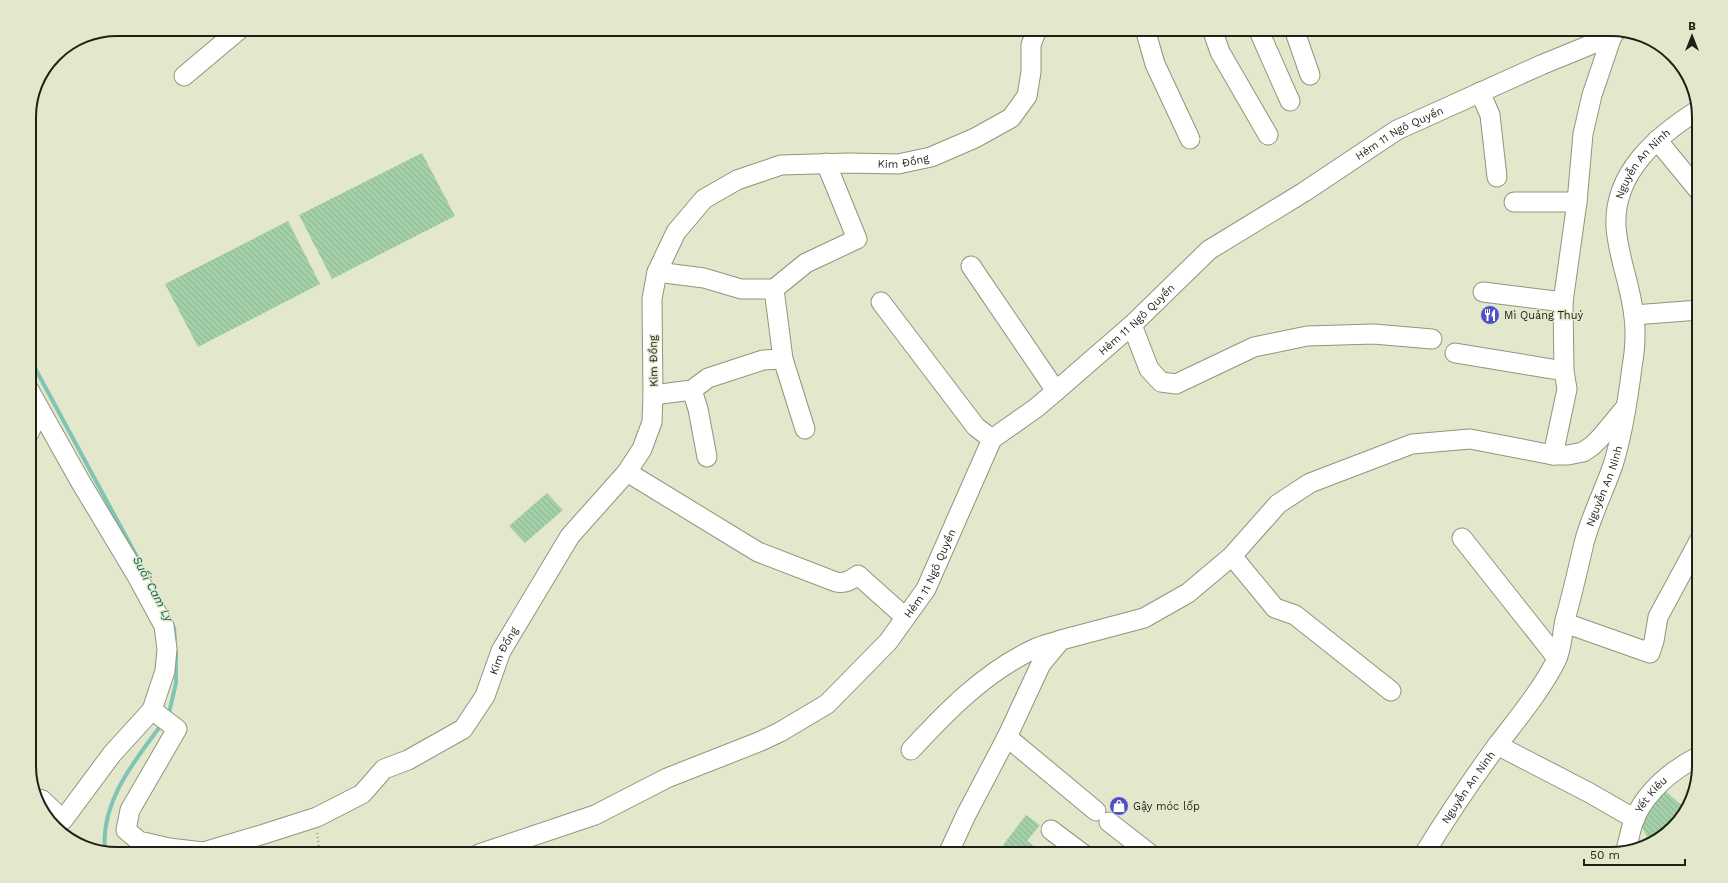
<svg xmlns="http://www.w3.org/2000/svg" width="1728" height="883" font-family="'Work Sans',sans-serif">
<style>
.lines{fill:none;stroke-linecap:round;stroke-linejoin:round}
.stream{stroke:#80c4b6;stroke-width:4}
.building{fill:url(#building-back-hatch)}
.minor-casing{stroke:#90957b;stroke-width:21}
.path{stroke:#9fa38d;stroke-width:2.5;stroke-dasharray:1 3;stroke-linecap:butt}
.minor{stroke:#fff;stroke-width:19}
.labels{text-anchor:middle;stroke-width:3;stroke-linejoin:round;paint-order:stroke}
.street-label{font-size:11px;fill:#1f2117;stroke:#e3e8cc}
.poi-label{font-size:11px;fill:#1f2117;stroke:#e3e8cc;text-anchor:start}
.water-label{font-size:12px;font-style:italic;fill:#066659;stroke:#e3e8cc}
.rim{fill:none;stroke:#1f2117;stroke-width:2}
</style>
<defs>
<pattern id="building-back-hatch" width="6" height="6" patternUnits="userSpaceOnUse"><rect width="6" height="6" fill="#a4d0a9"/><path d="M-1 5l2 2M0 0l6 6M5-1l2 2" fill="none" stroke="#8db291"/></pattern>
</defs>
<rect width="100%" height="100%" fill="#e3e8cc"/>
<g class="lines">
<path class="stream" d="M29,357l108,200
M172,623l2,5 1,12
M168,717l8,-34v-32
M105,851c-5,-49 30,-91 57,-127"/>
</g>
<path class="building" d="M422,153l33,63 -123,63 -33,-64z
M288,221l32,63 -122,63 -33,-63z
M547,493l16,17 -38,33 -16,-17z
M1662,788l24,21 -31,33 -8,-5 -8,-15z
M1026,815l14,10 -13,16 7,5 -6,8h-13l-12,-9z"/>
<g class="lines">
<defs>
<g id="minor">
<path d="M1145,29l10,35 35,75"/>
<path d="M1212,29l8,23 48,83"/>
<path d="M1258,29l32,72"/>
<path d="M1294,29l16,46"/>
<path d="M184,76l56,-47"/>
<path d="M1480,92l10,23 7,62"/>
<path d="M1657,140l42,51"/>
<path d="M1514,202h63"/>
<path d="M971,266l85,125"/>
<path d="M657,272l47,6 37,11h33l32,-26 51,-24 -31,-76"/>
<path d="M774,289l9,70 22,70"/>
<path d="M1483,292l80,10"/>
<path d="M881,302l95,125 16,12"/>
<path d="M1634,315l65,-5"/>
<path d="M1132,325l17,44 12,13 15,2 78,-37 53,-11 67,-2 58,5"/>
<path d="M1455,353l109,18"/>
<path d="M29,390l51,91 57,95 27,50 3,23 -2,22 -13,39 -40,44 -49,66 -21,-20 -3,-1"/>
<path d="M692,390l6,19 9,48"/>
<path d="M653,395l39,-5 16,-12 55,-18 20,-1"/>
<path d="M29,433l11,-23"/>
<path d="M1553,455l14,-66 -3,-18 -1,-69 14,-100 6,-68 9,-39 20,-59"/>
<path d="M627,472l131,80 78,30c9,2 15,-2 22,-7l47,42"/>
<path d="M1462,538l95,120"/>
<path d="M1232,556l43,52 20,7 96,76"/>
<path d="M1565,623l85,30 4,-12 4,-24 41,-76"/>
<path id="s1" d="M152,710l25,19 -47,81 -4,20 13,11 30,7 34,4 61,-18 53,-17 45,-23 22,-25 24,-9 55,-31 22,-33 16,-45 69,-115 57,-64 15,-23 10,-27 1,-27 -1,-96 5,-27 19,-40 28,-33 33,-19 44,-15 68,-2 49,1 33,-7 44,-19 36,-20 16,-22 4,-24v-27l6,-16"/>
<path d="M1007,737l89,74"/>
<path d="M1497,745l91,47 47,27"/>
<path d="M911,750c36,-39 74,-78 123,-101 8,-4 18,-6 27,-9"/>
<path d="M1109,822l41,32"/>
<path d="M1051,830l32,24"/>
<path id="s2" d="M1626,850c3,-11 5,-23 9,-33 14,-29 37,-47 64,-61"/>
<path id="s3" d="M479,854l116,-39 72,-37 94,-37 19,-9 47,-28 61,-62 38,-53 66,-150 44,-31 20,-17 76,-66 77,-75 95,-58 93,-62 144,-65 71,-29 5,-6"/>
<path d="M948,854l18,-39 41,-78 34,-73 20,-24 83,-22 44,-25 44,-37 46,-52 32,-21 102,-39 58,-5 83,16h15l15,-3 9,-6 9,-9 24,-29"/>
<path id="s4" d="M1424,854c23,-37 47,-73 72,-107 21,-28 44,-55 60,-86 6,-12 6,-27 9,-41 7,-25 13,-51 19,-77 7,-27 20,-52 29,-78 10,-32 15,-66 19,-98 3,-17 4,-34 2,-50 -3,-31 -16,-60 -18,-90 -3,-54 41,-91 82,-117"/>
</g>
</defs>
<use href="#minor" class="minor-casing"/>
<path class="path" d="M317,833l3,21"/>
<use href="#minor" class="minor"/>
</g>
<defs>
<symbol id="restaurant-disc" viewBox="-11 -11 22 22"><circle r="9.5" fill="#4d50c7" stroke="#e3e8cc"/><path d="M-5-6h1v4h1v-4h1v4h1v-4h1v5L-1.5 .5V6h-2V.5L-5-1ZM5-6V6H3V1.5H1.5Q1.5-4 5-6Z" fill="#fff"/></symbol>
<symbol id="shop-disc" viewBox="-11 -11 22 22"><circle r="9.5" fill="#4d50c7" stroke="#e3e8cc"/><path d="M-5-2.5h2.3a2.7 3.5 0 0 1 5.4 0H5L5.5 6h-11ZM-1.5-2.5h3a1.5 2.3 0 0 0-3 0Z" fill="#fff"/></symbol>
</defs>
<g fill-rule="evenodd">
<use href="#restaurant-disc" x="1479" y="304" width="22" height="22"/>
<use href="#shop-disc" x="1108" y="795" width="22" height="22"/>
</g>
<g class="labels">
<g class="street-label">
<text dy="4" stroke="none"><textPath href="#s3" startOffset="1208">Hẻm 11 Ngô Quyền</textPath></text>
<text dy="4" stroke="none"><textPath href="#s1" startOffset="1328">Kim Đồng</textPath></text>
<text dy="4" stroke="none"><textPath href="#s4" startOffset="752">Nguyễn An Ninh</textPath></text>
<text dy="4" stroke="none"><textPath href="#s3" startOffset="884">Hẻm 11 Ngô Quyền</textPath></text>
<text transform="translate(653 361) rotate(-91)" y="4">Kim Đồng</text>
<text dy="4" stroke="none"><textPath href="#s4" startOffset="416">Nguyễn An Ninh</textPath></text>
<text dy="4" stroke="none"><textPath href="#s3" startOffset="548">Hẻm 11 Ngô Quyền</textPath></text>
<text dy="4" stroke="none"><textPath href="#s1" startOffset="608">Kim Đồng</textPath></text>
<text dy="4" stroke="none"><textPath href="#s4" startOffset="80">Nguyễn An Ninh</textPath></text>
<text dy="4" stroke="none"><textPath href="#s2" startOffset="62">Yết Kiêu</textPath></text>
</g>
<g class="poi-label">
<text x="1504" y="319">Mì Quảng Thuý</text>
<text x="1133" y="810">Gậy móc lốp</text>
</g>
<g class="water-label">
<text transform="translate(153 589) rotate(62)" y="4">Suối Cam Ly</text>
</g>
</g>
<path d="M0 0H1728V883H0ZM117 36H1611A81 81 0 0 1 1692 117V766A81 81 0 0 1 1611 847H117A81 81 0 0 1 36 766V117A81 81 0 0 1 117 36Z" fill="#e3e8cc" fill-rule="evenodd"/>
<path class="rim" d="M117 36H1611A81 81 0 0 1 1692 117V766A81 81 0 0 1 1611 847H117A81 81 0 0 1 36 766V117A81 81 0 0 1 117 36Z"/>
<g transform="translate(1692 36)" stroke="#e3e8cc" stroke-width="3" paint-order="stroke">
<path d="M0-3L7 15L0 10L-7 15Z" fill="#1f2117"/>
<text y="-6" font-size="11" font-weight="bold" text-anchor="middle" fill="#1f2117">B</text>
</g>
<path d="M1584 859v6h101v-6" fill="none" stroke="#1f2117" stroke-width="2"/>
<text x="1590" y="859" font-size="12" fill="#1f2117" stroke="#e3e8cc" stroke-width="3" paint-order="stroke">50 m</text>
</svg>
